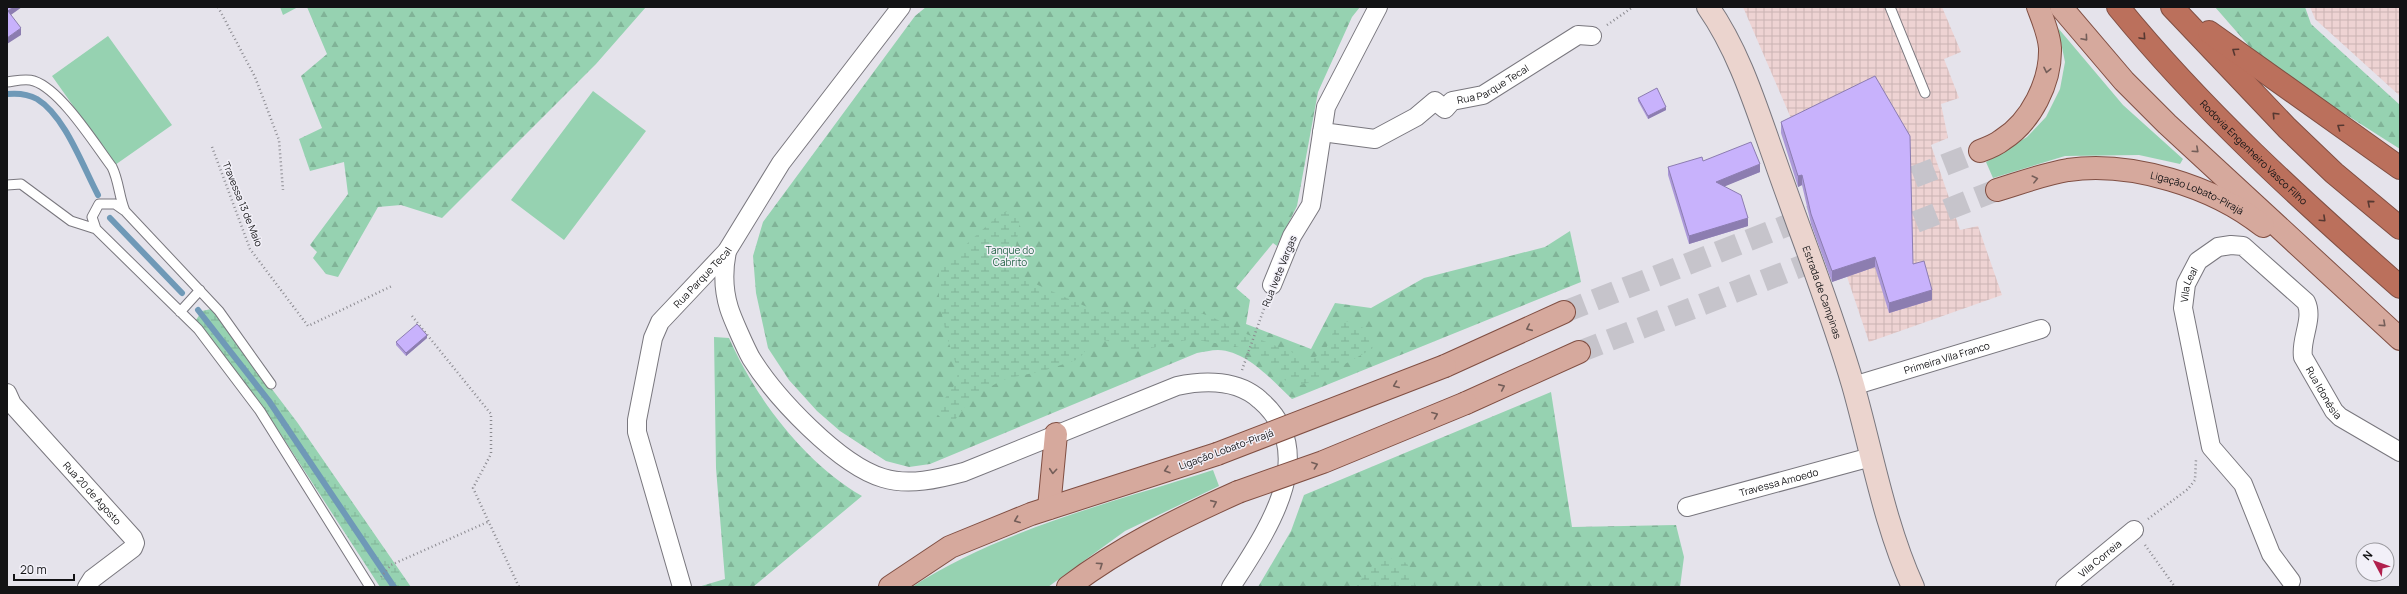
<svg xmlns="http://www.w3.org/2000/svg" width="2407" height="594" font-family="Manrope,sans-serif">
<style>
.industrial{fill:url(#industrial-grid)}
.green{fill:#96d2b1}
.forest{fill:url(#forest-firs)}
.wetland{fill:url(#wetland-marsh)}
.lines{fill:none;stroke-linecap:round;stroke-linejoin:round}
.stream{stroke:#6f99b7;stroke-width:6}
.primary-tunnel{stroke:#c6c4cb;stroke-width:22;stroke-dasharray:22 11;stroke-linecap:butt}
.lane-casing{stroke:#79777e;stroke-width:11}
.street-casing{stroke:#79777e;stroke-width:20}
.secondary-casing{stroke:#79777e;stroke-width:24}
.primary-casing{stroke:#804f43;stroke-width:24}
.highway-casing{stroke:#804f43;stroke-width:24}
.path{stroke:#8b8a90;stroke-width:2.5;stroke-dasharray:1 3;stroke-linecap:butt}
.lane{stroke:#fff;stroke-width:9}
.street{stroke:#fff;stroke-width:18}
.secondary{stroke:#ebd4ce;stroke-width:22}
.primary{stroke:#d6a99d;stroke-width:22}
.highway{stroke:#bb705c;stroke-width:22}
.primary-bridge-casing{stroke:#804f43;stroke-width:24;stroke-linecap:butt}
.primary-bridge{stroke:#d6a99d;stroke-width:22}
.wall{fill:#ac99d9}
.shaded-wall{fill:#8c7db0}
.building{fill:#c8b2fc;stroke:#8c7db0}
.oneway{stroke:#563831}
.oneway2{stroke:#745e59}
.labels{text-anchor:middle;stroke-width:3;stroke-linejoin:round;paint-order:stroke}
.street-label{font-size:10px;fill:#131315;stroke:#f2f0f8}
.park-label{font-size:10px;fill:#226245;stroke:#f2f0f8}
</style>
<defs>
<pattern id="industrial-grid" width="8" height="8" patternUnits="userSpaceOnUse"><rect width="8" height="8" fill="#eed3d3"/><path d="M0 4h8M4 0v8" fill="none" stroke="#cbb4b4"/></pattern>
<pattern id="forest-firs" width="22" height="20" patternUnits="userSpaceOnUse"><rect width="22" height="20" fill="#96d2b1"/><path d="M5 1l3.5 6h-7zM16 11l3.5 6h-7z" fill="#80b397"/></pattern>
<pattern id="wetland-marsh" width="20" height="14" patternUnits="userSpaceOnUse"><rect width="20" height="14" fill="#96d2b1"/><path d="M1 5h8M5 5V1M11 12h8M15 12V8" fill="none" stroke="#80b397"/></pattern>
</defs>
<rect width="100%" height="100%" fill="#e5e3eb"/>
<path class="industrial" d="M1743,7h199l19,45 -17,7 15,39 -18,6 7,34 -17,7 29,85 18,-4 24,69 -133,47 -66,-196z
M2310,7h90v89l-85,-77z"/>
<path class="green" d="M2058,28l65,77 60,54 -3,5 -41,-9 -74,1 -72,22 -7,-16 41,-25 19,-20 14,-28 5,-27z
M108,36l64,89 -57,40 -63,-89z
M593,91l53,40 -82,109 -53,-40z
M1213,470l6,16 -94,45 -77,56h-136c87,-57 202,-85 301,-117z"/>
<path class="forest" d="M280,7h18l-15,8z
M307,7h339l-50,57 -154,154 -41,-13 -23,2 -40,70 -12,-3 -13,-16 4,-6 -7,-7 38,-51 -4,-32 -34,9 -11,-32 23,-11 -21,-52 26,-22z
M926,7h434l-8,10 -34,75 -21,114 -20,40 -4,-3 -37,45 14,12 -4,24 65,25 24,-46 36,5 53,-30 121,-31 25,-16 11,51 -289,117c-20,-19 -45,-48 -74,-49 -7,0 -14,2 -21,3l-267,111 -21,3 -23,-6 -46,-30 -23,-20 -28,-31 -21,-32 -12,-55 -3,-37 10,-34 152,-206z
M2215,7h90l6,17 89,81v44l-137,-87z
M714,337l15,1c27,61 75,124 133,158l-109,91h-55l27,-8 -9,-111z
M1551,392l21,135 104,-2 8,32 -4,30h-422l33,-56 13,-36z"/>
<path class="wetland" d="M1002,212h10l8,10 -7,41 7,14 76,34 90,-2 24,7 34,17 65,26c18,-4 21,-18 26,-33l10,-5 24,9 5,13 -2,6 -58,32 -14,4 -14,-4 -21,-21 -26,-13 -48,-8 -48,11h-15l-16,-8 -17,-4 -16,21 -33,11 -44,10 -31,18 -16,22h-12l-8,-8 21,-29 2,-12 -12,-37 -7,-35v-30z
M211,309l86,113 114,165h-31l-115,-177 -69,-90 6,-9z
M1385,557l22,6 9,24h-60l12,-18z"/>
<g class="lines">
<path class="stream" d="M7,94c10,-1 21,0 30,5 28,17 46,68 61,96
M110,218l72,75
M198,310l71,91 125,186"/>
<path class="primary-tunnel" d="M1883,189l97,-38
M1885,234l112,-44
M1564,312l273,-106
M1579,352l251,-97"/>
<defs>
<path id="lane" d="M1890,7l35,86
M7,82c9,-1 19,-4 27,-1 27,9 60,62 78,86 7,14 7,30 13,44l94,100 52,73
M7,185l14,-1 50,37 25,8 102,100 62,82 110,176
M96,229l-4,-12 7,-13h16l10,7
M180,312l20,-22"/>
<g id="street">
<path id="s1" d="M1322,132l53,7 41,-22 19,-16 10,8 7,-8 31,-6 95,-60 14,1"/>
<path d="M727,251c-4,20 -4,38 2,57 3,10 17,41 22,50 24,39 88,107 132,120 26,8 55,1 81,-6l213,-86c28,-6 61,-6 83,14 63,54 4,135 -29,187"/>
<path d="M1272,285l20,-49 19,-31 15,-98 52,-100"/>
<path id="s2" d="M1853,386l188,-57"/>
<path id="s3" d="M7,393l5,11 121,134 2,5 -2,5 -41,31 -5,8"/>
<path id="s4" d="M1687,507l184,-50"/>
<path id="s5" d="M2291,581l-20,-27 -28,-70 -32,-37 -28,-139 3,-24 12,-23 20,-14 13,-2 12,1 63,56c8,17 -6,37 -3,55l31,54 6,6 60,35"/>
<path id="s6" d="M682,587l-45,-155v-12l16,-82 7,-16 67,-71 54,-88 120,-156"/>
<path id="s7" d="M2065,587l69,-57"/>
</g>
<g id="secondary">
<path id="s8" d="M1708,7c32,46 48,100 67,153 26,75 56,149 78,225 19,67 31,138 60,202"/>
</g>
<g id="primary">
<path d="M2061,7l63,74 43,43 233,215"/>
<path d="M1980,151c8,-3 16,-6 22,-11 29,-18 49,-58 48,-92 -1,-14 -7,-28 -12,-41"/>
<path id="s9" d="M1997,190c23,-7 47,-16 71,-20 63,-9 145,16 195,56"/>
<path d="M1445,366l119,-54"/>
<path d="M1466,403l113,-51"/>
<path d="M1049,508l7,-74"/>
<path d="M890,587l60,-40 81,-33 186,-60"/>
<path d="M1068,587c53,-40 110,-68 170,-95"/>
</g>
<g id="highway">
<path id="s10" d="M2118,7c84,103 183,193 282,280"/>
<path d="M2172,7l115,121 47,45 66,55"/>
<path d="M2209,32l191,136"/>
</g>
</defs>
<use href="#lane" class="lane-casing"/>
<use href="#street" class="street-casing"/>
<use href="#secondary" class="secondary-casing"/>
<use href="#primary" class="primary-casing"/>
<use href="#highway" class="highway-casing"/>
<path class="path" d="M218,7l37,70 24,63 4,50
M1607,25l26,-18
M212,147l38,102 58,77 84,-40
M412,316l79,98v40l-18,34 46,99
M1242,370l24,-67
M2148,519l40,-30 7,-9 1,-20
M2145,545l30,42
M381,577l10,-12 99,-44"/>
<use href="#lane" class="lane"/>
<use href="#street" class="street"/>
<use href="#secondary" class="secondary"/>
<use href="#primary" class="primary"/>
<use href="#highway" class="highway"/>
<defs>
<path id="primary-bridge" d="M1217,454l228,-88
M1238,492l85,-30 143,-59"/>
</defs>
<use href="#primary-bridge" class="primary-bridge-casing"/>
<use href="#primary-bridge" class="primary-bridge"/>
</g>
<path class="wall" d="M1638,98l28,12 -18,9 -10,-18z
M1781,122l132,142 19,36 -43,13 -14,-46 -43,15 -21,-58 -9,-39 -4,2 -17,-54z
M1703,161l57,11 -36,14 24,40 -59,18 -21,-69v-8z
M427,338l-21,18 -10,-11v-3z"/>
<path class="shaded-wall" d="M13,7h9l-14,10v-6z
M21,28v7l-14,9v-6z
M1666,107v3l-18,9v-3z
M1760,164v8l-44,18v-8z
M1802,175v10l-4,2v-11z
M1748,218v8l-59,18v-8z
M1875,257v10l-43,15v-11z
M1932,290v10l-43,13v-10z
M427,335v3l-21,18v-3z"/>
<path class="building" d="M7,7h6l-5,4 13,17 -14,10z
M1875,76l35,60 3,128 11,-3 8,29 -43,13 -14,-46 -43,14 -21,-57 -9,-39 -4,1 -17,-54z
M1657,88l9,19 -18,9 -10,-18z
M1751,142l9,22 -44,18 25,13 7,23 -59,18 -21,-69 34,-10 1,4z
M417,324l10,11 -21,18 -10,-11z"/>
<defs><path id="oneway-chevron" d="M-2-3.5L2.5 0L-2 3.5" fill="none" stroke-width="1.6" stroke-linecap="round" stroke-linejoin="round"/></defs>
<g class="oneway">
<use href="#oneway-chevron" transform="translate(2143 37) rotate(47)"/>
<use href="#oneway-chevron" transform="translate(2235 51) rotate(-145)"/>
<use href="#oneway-chevron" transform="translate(2275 115) rotate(-134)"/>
<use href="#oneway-chevron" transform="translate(2340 127) rotate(-145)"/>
<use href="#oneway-chevron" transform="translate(2370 203) rotate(-140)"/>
<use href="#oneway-chevron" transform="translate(2323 219) rotate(43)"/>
</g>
<g class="oneway2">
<use href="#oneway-chevron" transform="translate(2085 38) rotate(49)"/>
<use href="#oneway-chevron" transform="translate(2047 70) rotate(102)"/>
<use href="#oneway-chevron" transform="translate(2196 150) rotate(42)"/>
<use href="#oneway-chevron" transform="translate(2035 179) rotate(-14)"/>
<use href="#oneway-chevron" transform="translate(2383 324) rotate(42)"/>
<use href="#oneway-chevron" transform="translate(1529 328) rotate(156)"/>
<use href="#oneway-chevron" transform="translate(1396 385) rotate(159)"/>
<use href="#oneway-chevron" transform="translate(1502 387) rotate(-24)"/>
<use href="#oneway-chevron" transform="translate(1435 415) rotate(-22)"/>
<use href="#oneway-chevron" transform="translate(1315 465) rotate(-20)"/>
<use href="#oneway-chevron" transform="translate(1167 470) rotate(163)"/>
<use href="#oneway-chevron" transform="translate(1053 471) rotate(95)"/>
<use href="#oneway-chevron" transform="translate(1214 503) rotate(-24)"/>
<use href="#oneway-chevron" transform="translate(1017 520) rotate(159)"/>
<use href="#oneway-chevron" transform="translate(1100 565) rotate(-34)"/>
</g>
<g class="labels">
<g class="street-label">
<text dy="4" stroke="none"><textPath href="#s1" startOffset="193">Rua Parque Tecal</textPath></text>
<text dy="4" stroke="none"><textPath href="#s10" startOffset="199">Rodovia Engenheiro Vasco Filho</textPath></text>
<text dy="4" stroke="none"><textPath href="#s9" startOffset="207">Ligação Lobato-Pirajá</textPath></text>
<text transform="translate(243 204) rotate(68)" y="4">Travessa 13 de Maio</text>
<text transform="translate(1279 271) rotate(-68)" y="4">Rua Ivete Vargas</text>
<text dy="4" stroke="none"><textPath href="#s6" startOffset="336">Rua Parque Tecal</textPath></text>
<text dy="4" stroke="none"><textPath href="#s5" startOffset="324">Vila Leal</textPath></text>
<text dy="4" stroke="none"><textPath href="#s8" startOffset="308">Estrada de Campinas</textPath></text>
<text dy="4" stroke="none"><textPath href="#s2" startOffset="98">Primeira Vila Franco</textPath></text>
<text dy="4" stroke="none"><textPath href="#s5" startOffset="581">Rua Idonêsia</textPath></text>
<text transform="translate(1226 449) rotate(-20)" y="4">Ligação Lobato-Pirajá</text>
<text dy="4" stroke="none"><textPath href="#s4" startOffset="95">Travessa Amoedo</textPath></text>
<text dy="4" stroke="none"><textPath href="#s3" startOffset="132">Rua 20 de Agosto</textPath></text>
<text dy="4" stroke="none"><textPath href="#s7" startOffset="45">Vila Correia</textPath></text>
</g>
<g class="park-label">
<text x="1010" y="254">Tanque do<tspan x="1010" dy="12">Cabrito</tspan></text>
</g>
</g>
<rect width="2407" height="594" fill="none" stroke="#131315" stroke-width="16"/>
<g transform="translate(2375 562) rotate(311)"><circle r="19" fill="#f2f0f8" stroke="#99989d"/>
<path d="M0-3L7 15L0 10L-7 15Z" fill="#b1204d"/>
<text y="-6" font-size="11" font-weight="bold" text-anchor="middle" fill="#131315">N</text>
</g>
<path d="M14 574v6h60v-6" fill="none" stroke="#131315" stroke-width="2"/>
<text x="20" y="574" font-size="12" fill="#131315" stroke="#f2f0f8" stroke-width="3" paint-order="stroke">20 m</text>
</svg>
